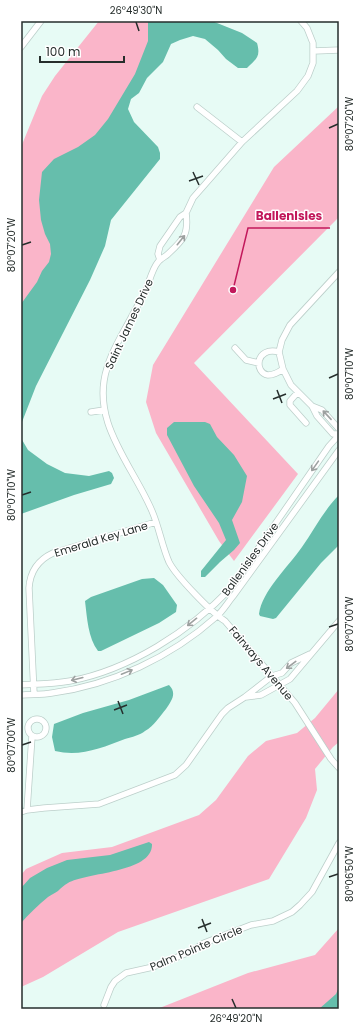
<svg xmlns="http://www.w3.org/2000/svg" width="360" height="1030" font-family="Poppins,sans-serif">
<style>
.green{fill:#fab5c9}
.water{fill:#66beac}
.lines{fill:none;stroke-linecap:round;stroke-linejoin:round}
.minor-casing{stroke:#bccfca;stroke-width:7}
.minor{stroke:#fff;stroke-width:5.5}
.oneway{stroke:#9da1a0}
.ticks{fill:none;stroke:#262e2c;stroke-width:1.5}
.labels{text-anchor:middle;stroke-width:3;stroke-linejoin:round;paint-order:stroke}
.street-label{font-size:11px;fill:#262e2c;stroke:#fff}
.leader{fill:none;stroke:#c2185b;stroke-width:1.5}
.callout-dot{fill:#c2185b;stroke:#fff;stroke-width:1.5}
.callout-label{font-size:12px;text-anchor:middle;font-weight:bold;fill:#c2185b;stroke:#fff;stroke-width:3;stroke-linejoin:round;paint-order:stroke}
.neatline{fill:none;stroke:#262e2c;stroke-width:1.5}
.ticks-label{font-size:10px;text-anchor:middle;fill:#262e2c}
</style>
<rect width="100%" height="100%" fill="#e7fbf5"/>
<path class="green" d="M99,21h71l-48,92 -63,146 -38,109v-221l21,-51 13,-20z
M339,106v111l-145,146 104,111 -64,87 -15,-20 -63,-108 -10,-31 7,-37 121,-198z
M339,689v53l-6,5 -18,22 2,21 -11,28 -37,61 -151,53 -75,45 -22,10v-112l5,-6 36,-16 50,-6 87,-32 17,-15 32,-44 18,-15 31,-8 18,-15z
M339,928v79l-2,2h-180l91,-36 67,-18z"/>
<path class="water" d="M148,21h64l30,12 15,10c4,14 -1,16 -10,25h-9l-12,-9 -8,-9 -13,-11 -12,-3 -13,4 -9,4 -8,18 -16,16 -8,15 -8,6 -3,10 6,13 24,25 2,6v6l-49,61 -6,26 -15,34 -54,106 -14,36 -1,7v-125l16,-22 5,-11 7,-9 2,-8 -1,-10 -5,-10 -4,-14 -2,-20 3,-28 12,-13 24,-12 17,-12 13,-16 27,-45 13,-33z
M174,422h31l5,2 7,13 17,18 13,21 -5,26 -10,18 8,23 -6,7 -14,12 -15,15h-4v-6l25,-31 -7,-17 -25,-37 -27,-51v-7z
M21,438l7,12 19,14 18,9 24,3 20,-5 3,2 2,5 -3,6 -37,11 -53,19z
M339,495v50l-18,18 -45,55 -3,1 -13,-3 -1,-2c3,-23 29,-47 43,-67 12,-17 22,-37 37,-52z
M154,578l9,7 14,20 -1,7 -17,11 -58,28h-3c-10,-13 -11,-34 -13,-50l6,-4 51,-18z
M169,685c8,8 3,15 -3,24 -6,7 -12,17 -21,22 -5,4 -13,6 -20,8 -23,9 -45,18 -70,12l-3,-14 2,-13 29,-11 46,-13z
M149,842l3,2c1,29 -66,28 -84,39 -4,2 -7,5 -10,8 -3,2 -7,4 -10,6 -10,8 -19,17 -27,26v-35l9,-10 17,-10 20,-8 43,-5z
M339,987v22h-20l17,-15z"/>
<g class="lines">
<defs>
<path id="minor" d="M21,47l20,-26
M314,51l25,-1
M197,107l45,35
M186,213c3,22 -3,27 -18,41 -3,3 -7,4 -10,8 -6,7 -9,21 -13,30 -4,8 -9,16 -13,24 -9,17 -20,34 -25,52 -17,54 25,96 45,143 7,16 10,35 17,51 7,14 43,51 56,59l70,82 36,56 8,9
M160,260l-2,-6 2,-8 20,-29 6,-4 7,-15 49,-56 55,-51 11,-15 5,-13v-20l-6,-15 -6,-7
M339,272l-49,53 -8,15 -3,12 4,17 8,16 21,21 5,10 16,18h6
M235,348l11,12 13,3
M279,352c-24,-6 -25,21 -11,23 6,0 11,-3 15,-6
M298,392l-8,9v4l16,18
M312,406l10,4 17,19
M91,412l13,-2
M21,685c16,-1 32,-1 49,-4 59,-11 120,-50 161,-93l98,-142 10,-11
M34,694l-5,-106c1,-16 9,-28 24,-35l103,-31
M21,695c10,-1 21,0 31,-2 60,-8 119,-36 164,-76 7,-6 12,-15 18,-22l105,-145
M246,697l15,-2 29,-16 49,-58
M28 728a9 9 0 1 1 18 0a9 9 0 1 1-18 0Z
M27,810l5,-74
M21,812l6,-2 17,-2 55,-4 76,-29 11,-10 36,-51 6,-6 17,-11 27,-21 10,-3 9,-10 19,-9
M104,1005l7,-18 4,-6 11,-8 27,-6 15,-6 24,-10 12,-8 47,-18 22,-4 19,-9 8,-7 12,-13 27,-49"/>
</defs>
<use href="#minor" class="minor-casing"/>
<use href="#minor" class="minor"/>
</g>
<defs><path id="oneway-shaft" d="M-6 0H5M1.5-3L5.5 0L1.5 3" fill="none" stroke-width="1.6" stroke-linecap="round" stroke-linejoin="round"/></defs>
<g class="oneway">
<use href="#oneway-shaft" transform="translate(181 240) rotate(-51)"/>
<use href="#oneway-shaft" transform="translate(327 415) rotate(-133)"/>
<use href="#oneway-shaft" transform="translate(315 466) rotate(125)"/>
<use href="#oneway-shaft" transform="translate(192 622) rotate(141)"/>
<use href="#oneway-shaft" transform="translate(291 665) rotate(143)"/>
<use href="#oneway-shaft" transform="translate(127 672) rotate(-22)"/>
<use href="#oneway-shaft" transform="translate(77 679) rotate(166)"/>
</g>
<path class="ticks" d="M136,22l3,9M329,128l9,-4M193,172l6,13M189,181l14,-5M22,245l9,-3M329,378l9,-4M277,390l5,13M273,399l13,-5M22,495l9,-3M329,627l9,-3M118,701l5,13M114,710l13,-5M22,745l9,-3M329,877l9,-3M202,919l5,13M198,928l13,-5M232,999l4,9"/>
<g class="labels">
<g class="street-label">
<text transform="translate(129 324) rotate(-65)" y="4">Saint James Drive</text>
<text transform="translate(101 539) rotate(-17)" y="4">Emerald Key Lane</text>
<text transform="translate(250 559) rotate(-54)" y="4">Ballenisles Drive</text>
<text transform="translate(261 663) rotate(50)" y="4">Fairways Avenue</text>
<text transform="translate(196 948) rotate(-23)" y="4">Palm Pointe Circle</text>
</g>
</g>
<path class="leader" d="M233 290L248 228H330"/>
<circle class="callout-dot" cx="233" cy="290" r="4"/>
<g class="callout-label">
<text x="289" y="220">BallenIsles</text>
</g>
<rect width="360" height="1030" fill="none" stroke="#ffffff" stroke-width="44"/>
<path d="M40 56v6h84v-6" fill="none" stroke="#262e2c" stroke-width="2"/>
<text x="46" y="56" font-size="12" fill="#262e2c" stroke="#ffffff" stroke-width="3" paint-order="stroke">100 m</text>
<rect x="22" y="22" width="316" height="986" class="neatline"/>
<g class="ticks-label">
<text x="136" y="14">26°49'30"N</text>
<text transform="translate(349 124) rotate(-90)" y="4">80°07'20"W</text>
<text transform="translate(11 245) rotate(-90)" y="4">80°07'20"W</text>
<text transform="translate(349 374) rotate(-90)" y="4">80°07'10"W</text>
<text transform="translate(11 495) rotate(-90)" y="4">80°07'10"W</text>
<text transform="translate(349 624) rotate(-90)" y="4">80°07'00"W</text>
<text transform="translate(11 745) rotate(-90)" y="4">80°07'00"W</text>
<text transform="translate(349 874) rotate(-90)" y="4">80°06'50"W</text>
<text x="236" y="1022">26°49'20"N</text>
</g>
</svg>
